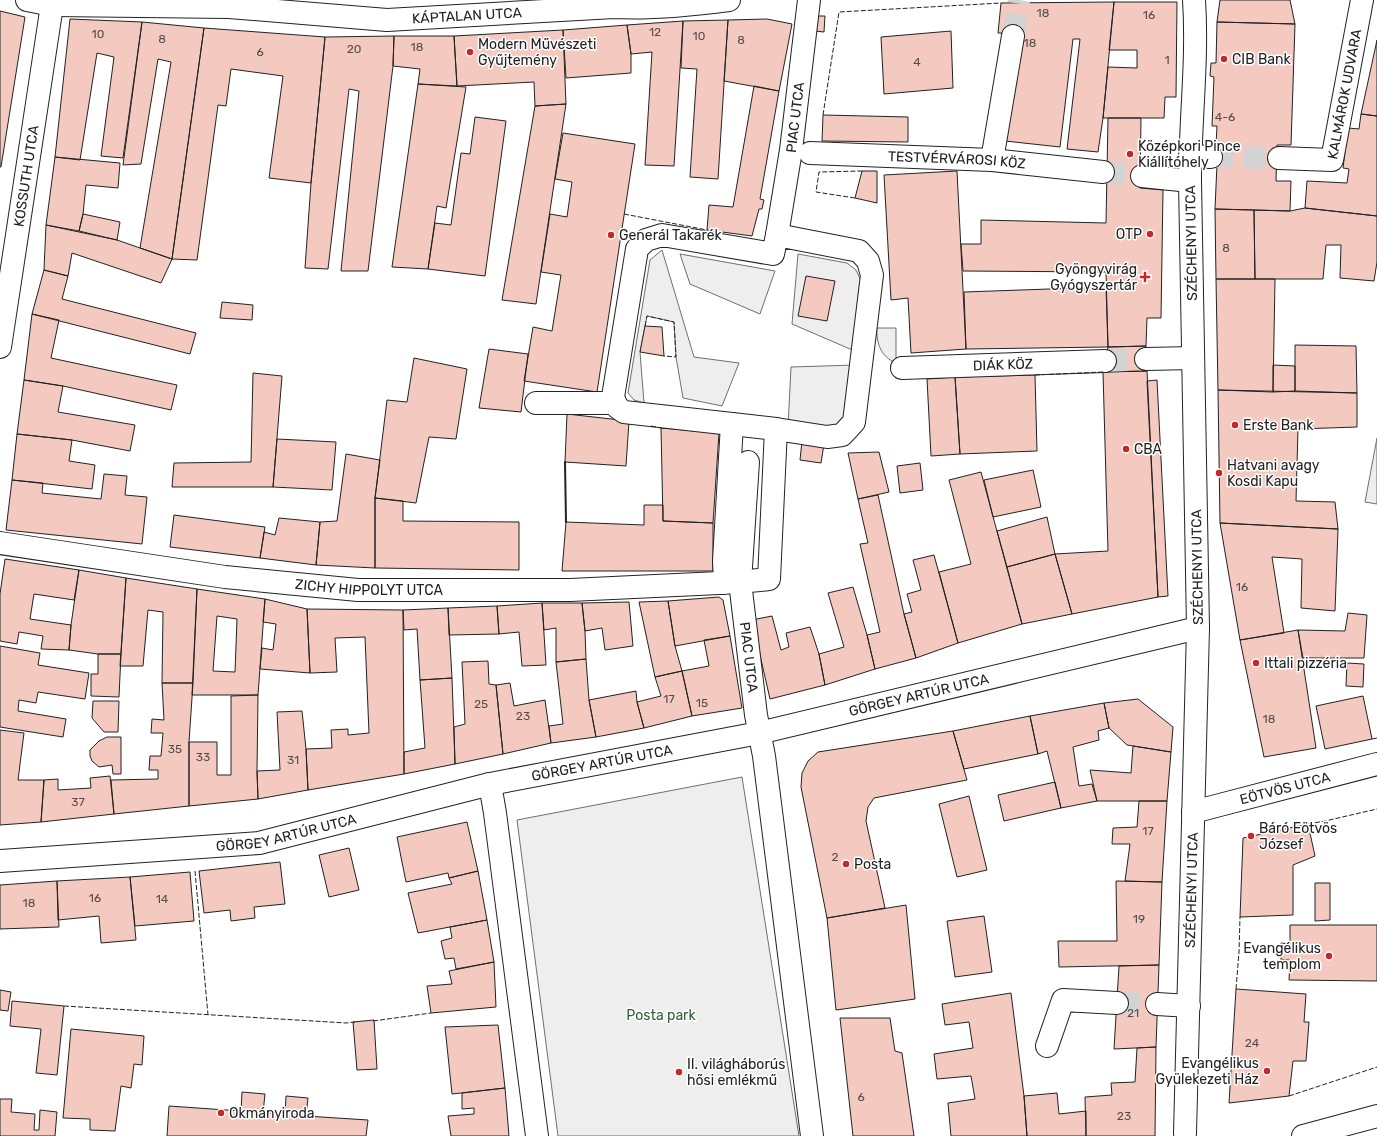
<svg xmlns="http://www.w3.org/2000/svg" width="1377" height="1136" font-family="Rubik,sans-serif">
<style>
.green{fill:#eee;stroke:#6f6f6f}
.building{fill:#f3c9c0;stroke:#222;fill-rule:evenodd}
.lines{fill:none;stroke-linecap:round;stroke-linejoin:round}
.minor-tunnel{stroke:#d3d3d3;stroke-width:22;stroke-dasharray:22 11;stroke-linecap:butt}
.minor-casing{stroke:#222;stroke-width:24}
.major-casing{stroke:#222;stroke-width:24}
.minor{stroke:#fff;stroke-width:22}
.major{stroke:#fff;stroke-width:22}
.fence{stroke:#222;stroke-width:1;stroke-dasharray:5 2;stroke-linecap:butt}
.wall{stroke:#222;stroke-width:2}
.poi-dot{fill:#c62828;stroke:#fff;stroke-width:1.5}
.labels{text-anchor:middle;stroke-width:3;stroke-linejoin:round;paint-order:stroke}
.number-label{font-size:12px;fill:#564c4a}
.street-label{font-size:14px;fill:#222;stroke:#fff}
.poi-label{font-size:14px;fill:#222;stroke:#fff;text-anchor:start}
.park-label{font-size:14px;fill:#2f5e38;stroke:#fff}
</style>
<rect width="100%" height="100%" fill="#fff"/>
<path class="green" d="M662,250l32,107 45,6 -17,43 -39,-8 -7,-41 -2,-35 -27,-6 -7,36 4,51 -10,-3 -6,-7 22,-133z
M680,254l95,17 -15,43 -70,-30z
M798,254l49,9 9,7 6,13 -5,69 -65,-28z
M877,328h19v35c-15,-6 -20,-20 -19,-35z
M856,365l-6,53 -10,10 -52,-1 3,-60z
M1377,438v66l-12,-2z
M742,777l57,359h-241l-41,-316z"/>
<path class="building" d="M1220,0h70l5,24 -78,-2z
M1114,2h63l-1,95h-11l-1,21h-61l5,-51 29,1v-18h-28z
M1114,2l-11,116 -5,34 -31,-3 13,-110h-7l-13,108 -55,-6 12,-107 -19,-1 3,-30z
M0,11l25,6 -24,150h-1z
M817,16h8l-1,16 -9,-1z
M70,19l72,3 -19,136 -22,-2 13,-99 -17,-4 -17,107 -25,-3z
M767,19l25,5 -13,67 -55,-10 4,-61z
M728,20l-10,159 -28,-2 7,-108 -16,-1 2,-47z
M683,21l-9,145 -29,-1 7,-113 -21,2 -4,-29z
M142,22l62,6 -32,231 -32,-11 31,-186 -13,-3 -17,105 -18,1z
M1217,22l78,2 -4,121h-14l-1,36h15l-1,30 -75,-2 2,-45h-5l1,-19h3l1,-19h-5l2,-49 -4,-1 1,-13h5z
M627,25l4,29v19l-65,5 -3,-48z
M204,28l121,9 -14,146 -42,-5 14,-102 -52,-7 -5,37 -8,-1 -21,155 -25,-1z
M563,30l3,74 -31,2 -1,-24 -77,4 -3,-50z
M951,31l2,57 -69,6 -3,-57z
M394,36l-1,30 -25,205h-27l18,-180 -10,-2 -21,180 -23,-1 6,-85 14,-146z
M394,36h60l3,50 -39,-2 2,-15 -27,-3z
M1377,40v76l-16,-2z
M418,84l48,3 -20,121 -9,-2 -9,63 -36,-2z
M754,86l25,5 -19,108 4,1 -2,9h-3l-7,27 -45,-6 2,-25 24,2z
M566,104l-30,200 -34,-4 33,-194z
M1361,114l16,2v100l-72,-8 2,-27 40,2 2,-14 -6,-1 5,-40 11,1z
M823,115l85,2v25l-86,-1z
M475,117l31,4 -21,155 -57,-7 7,-46 16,2 10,-72 9,1z
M1108,118h33l-1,70 23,2 -2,128h-14l-1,28 -38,1 -2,-75 -143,-1 -2,-27h20v-24l125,3z
M563,133l72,11 -38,248 -73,-11 9,-54 19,4 9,-56 -20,-3 9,-58 17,3 5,-35 -17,-3z
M55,157l65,6 -2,25 -32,-3 -3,29 -4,17 -33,-6z
M862,171h15v32l-22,-5z
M957,171l9,178 -55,4 -3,-55 -17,2 -7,-125z
M1305,208l72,8v46l-3,19 -34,-3 1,-33h-15l-3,34h-68l-1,-69 36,1z
M1215,209l39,1 1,69h-39z
M83,214l37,8 -3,18 -38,-9z
M46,225l71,15 55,19 -11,24 -89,-30 -4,23 -24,-6z
M44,270l24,6 -6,23 134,34 -6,21 -158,-40z
M806,276l29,5 -8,40 -29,-5z
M1216,279h59l-2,113 -55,-2z
M1106,287l2,60 -142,2 -2,-57z
M222,302l31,3 -1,15 -32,-2z
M32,314l27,6 -8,38 126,27 -6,25 -108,-24 -39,-6z
M645,326l17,1 2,29 -24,-4z
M1295,345l61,1 1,47 -62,-2z
M1146,346l1,25 -44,1 5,-25z
M489,349l39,5 -7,58 -42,-4z
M414,358l53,11 -11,70 -27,-2 -13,66 -41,-5 12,-98 20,2z
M1273,365l22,1v25l-22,1z
M1147,371l11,226 -86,17 -17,-60 53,-3 -5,-179z
M253,373l29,3 -9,111h-101l2,-24 77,-1z
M1035,375l2,76 -77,3 -5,-77z
M955,377l5,77 -29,2 -4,-77z
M24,380l39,6 -5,26 77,13 -5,26 -58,-11 -55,-6z
M1157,380l11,216 -10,1 -11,-216z
M1218,390l139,3v34l-59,2 -2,72 39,1 3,27 -118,-6z
M567,414l62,7 -3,45 -61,-4z
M661,428l58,5 -6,90 -50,-2z
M17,434l55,6 -3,21 26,4 -3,24 -80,-9z
M277,439l59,3 -4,48 -59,-3z
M802,441l22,3 -3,19 -21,-3z
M879,452l10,40 -31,7 -10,-46z
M346,454l34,6 -5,38v70l-59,-3 4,-43 17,-1z
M920,463l3,27 -23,3 -3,-27z
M1033,470l8,37 -48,10 -9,-37z
M981,472l41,152 -64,19 -19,-71 32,-8 -22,-84z
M104,474l23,2 -2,19 22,2 -5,47 -136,-14 6,-50 31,3 -1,10 59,6z
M878,495l26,119 12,44 -41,11 -8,-34 13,-3 -20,-88 8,-1 -10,-44z
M375,498l28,3v20l116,1v48l-144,-2z
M644,505h19v16l50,2v48h-151l4,-49 78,3z
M174,515l91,12 -5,31 -90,-11z
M1047,517l8,37 -48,13 -10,-36z
M279,518l41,4 -4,43 -56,-7 4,-26 11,3z
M1220,523l118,6 -3,82 -34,-3 1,-49 -30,-2 12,76 -44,7z
M1055,554l17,60 -50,10 -15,-57z
M934,555l24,88 -42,15 -12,-44 8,-2 -5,-18 14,-4 -8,-30z
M5,559l74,11 -5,30 -40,-6 -4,25 41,6 -2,25 -28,-1 2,-13 -24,-4 -2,12 -17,-3v-47z
M79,570l47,8 -5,76h-23l-29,-4 2,-25z
M126,578l71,11 -4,94h-31l1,-71 -15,-2 -5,56h-23z
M853,587l14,48 8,34 -50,16 -6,-31 25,-7 -16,-54z
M197,589l68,10 -7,96h-66zM217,616l20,3 -2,53 -22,-1z
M719,597l4,3 7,36 -55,10 -7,-45z
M265,599l42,10 3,64 -50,-4 2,-21 11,2 3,-26 -13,-2z
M668,601l7,45 7,25 -27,6 -16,-75z
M629,602l4,44 -28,4 -3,-22 -17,3 -3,-28z
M542,603h40l3,28 1,28 -30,3v-34l-12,2z
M542,603l4,62 -24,1 -3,-34 -20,2 -2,-28z
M497,606l2,28 -50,1 -1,-27z
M448,608l4,70 -32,2 -3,-51 -13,1 -1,-20z
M307,609l96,1 1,164 -96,16 -2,-41 26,-1 -1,-18 17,-1v6l21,-2 -4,-96 -30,1 2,34 -27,1z
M1348,613l19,2 -3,43h-61l-5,-28 47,1z
M772,616l9,34 8,-3 -3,-14 24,-6 9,27 6,31 -55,14 -18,-79z
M1298,630l18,118 -52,9 -24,-117z
M730,636l12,72 -50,8 -10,-45 27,-5 -5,-26z
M0,646l40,7 -2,12 51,8 -4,26 -47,-7 -2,11 -17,-3 -1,11 48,8 -3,18 -63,-10z
M98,654h23l-2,43 -28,-1v-22h7z
M586,659l3,41 7,37 -45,6 -2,-17 14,-2 -7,-62z
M488,661l1,23 7,1 7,69 -48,10 -1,-37 11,-3 -3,-62z
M1347,663l17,1 -1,23 -17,-1z
M682,671l10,45 -48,12 -7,-26 24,-6 -6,-19z
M452,678l3,86 -51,10v-22l21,-4 -5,-68z
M162,683h31l-4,59v64l-75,8 -3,-34 47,-1v-9h-9l1,-14h11l2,-23h-12l1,-14 12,1z
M510,683l4,23 31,-6 6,43 -48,11 -7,-69z
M636,691l1,11 7,26 -48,9 -7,-37z
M258,695l-1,76 1,28 -69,7v-64h28v33h14v-79z
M1363,696l9,43 -47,10 -9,-43z
M1138,699l35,28 -2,25 -44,-7 -18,-17 -5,-25z
M93,701h26l-1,31h-14l-12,-14z
M1104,703l5,25 -11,3 1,9 -26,7 6,39 13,-2 5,17 -36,7 -14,-57 -9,3 -8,-38z
M302,711l4,38 2,41 -50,9 -1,-28 23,-1 -3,-58z
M1030,716l8,38 -74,15 -11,-38z
M0,730l24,3 -6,47h26l-3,42 -41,3z
M953,731l14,49 -93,18 -6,9 -2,14 19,87 -58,10 -26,-131 1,-14 6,-12 10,-9z
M107,737h14v37h-8l-1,-9 -13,2 -7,-6 -2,-5v-6l9,-9z
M1133,746l38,6 -4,49h-70l-7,-31 41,3z
M110,776l4,38 -73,8 3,-42 14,-1v11l33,-2 -1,-10z
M1055,782l6,26 -57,13 -6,-26z
M969,796l18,74 -30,7 -18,-73z
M1139,801h28l-5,81 -37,-1 5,-37h-18l1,-16 24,-1z
M467,822l11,49 -29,7 -1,-5 -42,9 -9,-45z
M1308,824l7,32 -22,9v50l-53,2 3,-79z
M349,848l10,42 -30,7 -10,-42z
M280,862l5,42 -31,3 1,11 -24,3 -1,-11 -26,3 -5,-42z
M478,871l9,49 -69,13 -10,-40 44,-9 -3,-6z
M190,872l4,49 -59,5 -5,-49z
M130,877l6,63 -35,3 -2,-27 -41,4 -1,-39z
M57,881l2,46 -59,2v-44z
M1116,881l46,1 -3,83 -100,2 -1,-26h59z
M1315,883h15v37l-15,1z
M906,905l9,94 -79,11 -9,-92z
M984,916l8,56 -37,5 -8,-56z
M487,920l7,42 -38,7 -2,-11 -9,1 -4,-18 11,-3 -2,-11z
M1290,925h87v56l-88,-1 1,-20h-9v-17l9,1z
M494,962l2,45 -65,6 -4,-27 25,-2 -3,-13z
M1159,965l-3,82 -42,2 5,-83z
M1236,989l70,5 -2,28h5l-3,39h-13l-4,35 -60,7z
M0,990l11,2 -3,19 -8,-1z
M1011,993l13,103 3,40h-76l-3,-33 27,-4 -4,-23 -34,3 -3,-25 39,-6 -4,-26 -24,3 -3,-21z
M12,1001l52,5 -7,69 -21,-2 5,-44 -31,-3z
M840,1018h50l5,33 7,2 12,83h-61z
M374,1020l3,49 -20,1 -4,-48z
M498,1025l7,63 -53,6 -7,-67z
M71,1029l73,7 -2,29 -8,-1 -3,24 -10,-2 -6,45 -25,-1v-11l-27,-1z
M1156,1047l-1,89h-69l-1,-39 27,-2 -1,-12 24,-1 2,-34z
M505,1088l4,48h-58l-3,-20 26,-2v-6l-12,1v-16z
M242,1092l23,2 -2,19 22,1 1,-18 22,2 -2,18 62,4 -2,16h-199l2,-30 72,5z
M1057,1093l2,21 27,-3v25h-59l-3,-40z
M0,1099h12l-1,13 24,2 -1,16h5l1,-20 17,2 -2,24h-55z"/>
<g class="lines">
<path class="minor-tunnel" d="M1013,36l6,-36
M1211,157l68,1
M1103,172l39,4
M1105,361l41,-2
M1117,1003l40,1"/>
<defs>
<g id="minor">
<path id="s1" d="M27,0l25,5 177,2 158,13 227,-13c38,2 77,-2 115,-7"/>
<path id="s2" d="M810,153l182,7 111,12"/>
<path d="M1190,156l21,1"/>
<path id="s3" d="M1279,158l53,2 30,-160"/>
<path d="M992,160l21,-124"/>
<path d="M1142,176l48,5"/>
<path id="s4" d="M777,235l14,-85 18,-150"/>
<path id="s5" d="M0,347l52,-342"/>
<path d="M1146,359l47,-1"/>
<path id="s6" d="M902,368l203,-7"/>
<path d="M536,403h79"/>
<path d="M732,424l44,5"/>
<path id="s7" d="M748,462l-8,120 16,133 8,41 48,380"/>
<path id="s8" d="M0,543l225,34 133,13h212l149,-7c17,-1 34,-2 50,-4l7,-150 51,8 15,-2 12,-13 18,-147 -4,-14 -9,-10 -82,-16 -4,19 -111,-19 -16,5 -9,9 -24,148 4,10 7,5 108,12 -8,137 1,22"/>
<path d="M490,784l5,29 42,323"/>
<path id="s9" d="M1193,812l184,-48"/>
<path id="s10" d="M0,861l259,-18 231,-59 269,-51 439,-105"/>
<path d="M1157,1004l32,2"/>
<path d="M1047,1046l16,-46 54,3"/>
<path id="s11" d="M1185,1133l13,-505 -8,-447c0,-60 8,-121 4,-181"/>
</g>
<path id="major" d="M1303,1136l74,-20"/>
</defs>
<use href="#minor" class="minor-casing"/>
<use href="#major" class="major-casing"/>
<use href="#minor" class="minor"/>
<use href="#major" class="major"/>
<path class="fence" d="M823,115l16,-103 162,-9
M855,198l-39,-6 3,-20 43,-1
M624,214l83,16
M645,326l2,-10 27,6 2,35 -12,-1
M1035,375l68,-3
M651,426l10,2
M1372,739l5,-1
M1308,824l17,-3 52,-12
M195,871l13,144
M1236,989l3,-37 1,-35
M64,1006l282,17 9,-1
M373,1021l58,-8
M1289,1096l88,-29"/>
<path class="wall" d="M565,462l1,60"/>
</g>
<g class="poi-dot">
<circle cx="470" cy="52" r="4"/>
<circle cx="1224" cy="59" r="4"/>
<circle cx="1130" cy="154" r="4"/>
<circle cx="1150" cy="234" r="4"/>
<circle cx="611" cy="235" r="4"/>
<path d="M1143 271h4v4h4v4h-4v4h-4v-4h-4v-4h4z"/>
<circle cx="1235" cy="425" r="4"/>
<circle cx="1126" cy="449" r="4"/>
<circle cx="1219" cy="473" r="4"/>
<circle cx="1256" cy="663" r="4"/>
<circle cx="1251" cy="836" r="4"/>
<circle cx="846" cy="864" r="4"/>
<circle cx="1329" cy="956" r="4"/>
<circle cx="1267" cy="1071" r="4"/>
<circle cx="679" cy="1072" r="4"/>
<circle cx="221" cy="1113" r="4"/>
</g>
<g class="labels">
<g class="number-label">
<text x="1043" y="17">18</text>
<text x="1149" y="19">16</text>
<text x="655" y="36">12</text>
<text x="98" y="38">10</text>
<text x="699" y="40">10</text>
<text x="162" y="43">8</text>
<text x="741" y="44">8</text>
<text x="1030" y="47">18</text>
<text x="417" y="51">18</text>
<text x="354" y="53">20</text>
<text x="260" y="56">6</text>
<text x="1167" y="64">1</text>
<text x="917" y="66">4</text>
<text x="1225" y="121">4-6</text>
<text x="1226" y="252">8</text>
<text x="1242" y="591">16</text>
<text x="669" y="703">17</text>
<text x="702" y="707">15</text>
<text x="481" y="708">25</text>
<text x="523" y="720">23</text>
<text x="1269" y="723">18</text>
<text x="175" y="753">35</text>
<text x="203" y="761">33</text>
<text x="293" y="764">31</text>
<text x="78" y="806">37</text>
<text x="1148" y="835">17</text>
<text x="835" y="861">2</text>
<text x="95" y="902">16</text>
<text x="162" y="903">14</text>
<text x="29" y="907">18</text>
<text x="1139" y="923">19</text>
<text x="1133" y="1017">21</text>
<text x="1252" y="1047">24</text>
<text x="861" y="1101">6</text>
<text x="1124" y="1120">23</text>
</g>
<g class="street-label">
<text dy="5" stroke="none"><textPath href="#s1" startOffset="441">KÁPTALAN UTCA</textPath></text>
<text dy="5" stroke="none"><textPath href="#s3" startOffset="120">KALMÁROK UDVARA</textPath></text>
<text dy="5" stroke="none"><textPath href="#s4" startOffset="119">PIAC UTCA</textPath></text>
<text dy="5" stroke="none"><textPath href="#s2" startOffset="147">TESTVÉRVÁROSI KÖZ</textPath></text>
<text dy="5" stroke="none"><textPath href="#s5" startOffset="173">KOSSUTH UTCA</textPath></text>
<text transform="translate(1191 243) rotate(-91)" y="5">SZÉCHENYI UTCA</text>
<text dy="5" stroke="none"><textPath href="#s6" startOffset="101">DIÁK KÖZ</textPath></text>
<text transform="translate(1197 567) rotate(-91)" y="5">SZÉCHENYI UTCA</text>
<text dy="5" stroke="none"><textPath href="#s8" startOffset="372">ZICHY HIPPOLYT UTCA</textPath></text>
<text dy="5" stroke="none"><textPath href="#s7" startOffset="196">PIAC UTCA</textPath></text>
<text dy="5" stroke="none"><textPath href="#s10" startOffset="936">GÖRGEY ARTÚR UTCA</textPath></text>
<text dy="5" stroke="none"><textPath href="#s10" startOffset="612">GÖRGEY ARTÚR UTCA</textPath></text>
<text dy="5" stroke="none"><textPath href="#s9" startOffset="95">EÖTVÖS UTCA</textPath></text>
<text dy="5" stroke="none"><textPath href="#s10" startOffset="288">GÖRGEY ARTÚR UTCA</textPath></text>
<text dy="5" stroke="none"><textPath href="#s11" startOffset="243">SZÉCHENYI UTCA</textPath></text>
</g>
<g class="poi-label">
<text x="478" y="49">Modern Művészeti<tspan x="478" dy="16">Gyűjtemény</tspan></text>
<text x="1232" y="64">CIB Bank</text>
<text x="1138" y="151">Középkori Pince<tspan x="1138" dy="16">Kiállítóhely</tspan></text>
<text x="1142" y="239" text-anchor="end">OTP</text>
<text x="619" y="240">Generál Takarék</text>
<text x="1137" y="274" text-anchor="end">Gyöngyvirág<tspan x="1137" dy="16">Gyógyszertár</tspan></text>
<text x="1243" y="430">Erste Bank</text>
<text x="1134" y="454">CBA</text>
<text x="1227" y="470">Hatvani avagy<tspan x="1227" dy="16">Kosdi Kapu</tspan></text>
<text x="1264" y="668">Ittali pizzéria</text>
<text x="1259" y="833">Báró Eötvös<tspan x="1259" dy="16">József</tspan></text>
<text x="854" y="869">Posta</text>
<text x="1321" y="953" text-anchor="end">Evangélikus<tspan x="1321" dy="16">templom</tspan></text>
<text x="1259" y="1068" text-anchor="end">Evangélikus<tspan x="1259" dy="16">Gyülekezeti Ház</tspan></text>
<text x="687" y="1069">II. világháborús<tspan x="687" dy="16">hősi emlékmű</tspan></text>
<text x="229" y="1118">Okmányiroda</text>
</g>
<g class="park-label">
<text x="661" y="1020">Posta park</text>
</g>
</g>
</svg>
